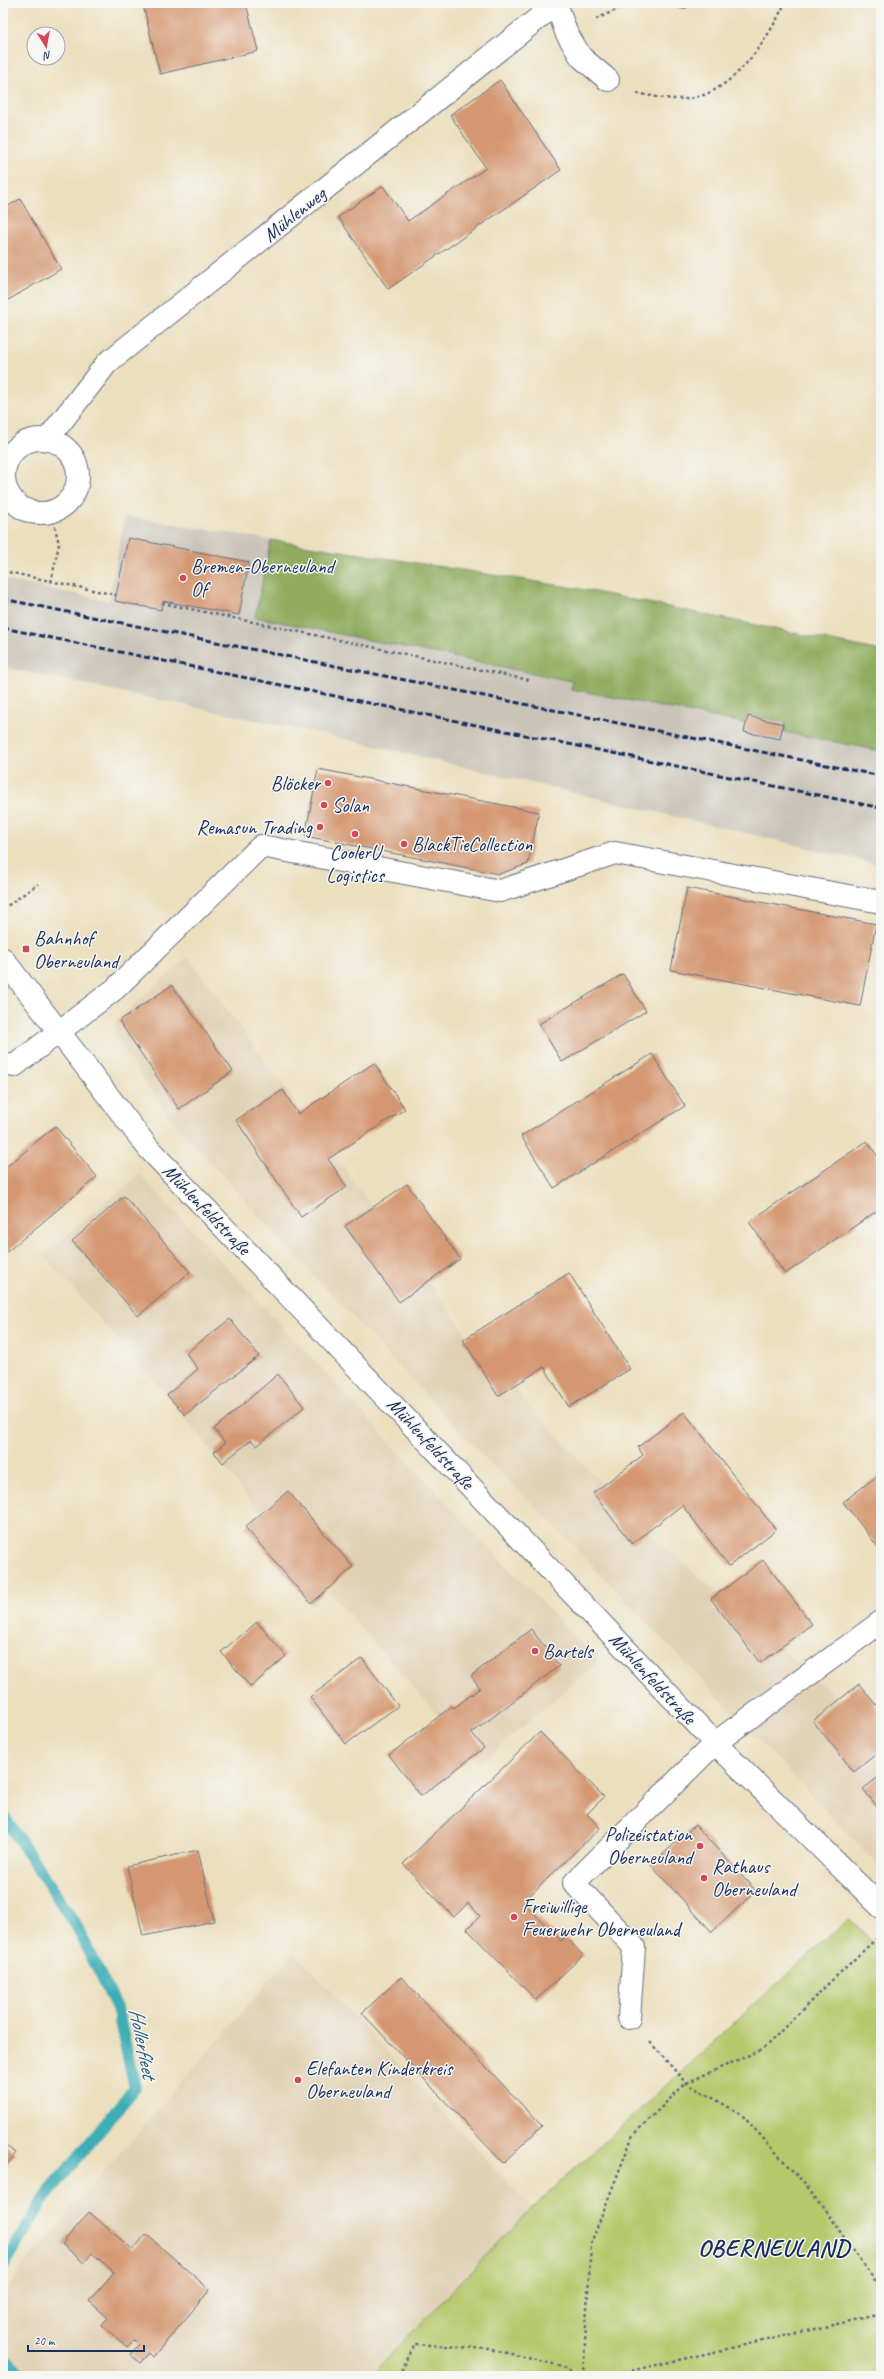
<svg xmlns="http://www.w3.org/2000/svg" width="884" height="2379" font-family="Caveat,sans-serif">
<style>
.built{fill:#e1d2b6}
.industrial{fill:#c9c3b8}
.green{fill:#b5c86b;stroke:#687c64}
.forest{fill:#90ac5f;stroke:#566e5e}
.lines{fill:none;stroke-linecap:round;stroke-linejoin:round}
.stream{stroke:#3cadb6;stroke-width:12}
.building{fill:#d49771}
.minor-casing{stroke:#646d80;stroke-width:24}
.path{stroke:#646d80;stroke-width:2.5;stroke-dasharray:3 3;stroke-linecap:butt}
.minor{stroke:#fff;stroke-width:22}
.rail{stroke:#1b2f5e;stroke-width:3;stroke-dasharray:6 3;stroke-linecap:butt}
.poi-dot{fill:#d1495b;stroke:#f6f6f2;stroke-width:1.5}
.labels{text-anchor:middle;stroke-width:3;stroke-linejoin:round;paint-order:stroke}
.street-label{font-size:20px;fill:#1b2f5e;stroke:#f6f6f2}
.poi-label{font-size:20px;fill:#1b2f5e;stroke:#f6f6f2;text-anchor:start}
.water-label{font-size:21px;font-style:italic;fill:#275b7d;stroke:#f6f6f2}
.district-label{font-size:24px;font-weight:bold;letter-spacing:1px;fill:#1b2f5e;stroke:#f6f6f2}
</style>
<rect width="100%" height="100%" fill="#f6f6f2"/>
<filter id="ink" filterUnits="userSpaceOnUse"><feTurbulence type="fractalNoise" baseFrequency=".025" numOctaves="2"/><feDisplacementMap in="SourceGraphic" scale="8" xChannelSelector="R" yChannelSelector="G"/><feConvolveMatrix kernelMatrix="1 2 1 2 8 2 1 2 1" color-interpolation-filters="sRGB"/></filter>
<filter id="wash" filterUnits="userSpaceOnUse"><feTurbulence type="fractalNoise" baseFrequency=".012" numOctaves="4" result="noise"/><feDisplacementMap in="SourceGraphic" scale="16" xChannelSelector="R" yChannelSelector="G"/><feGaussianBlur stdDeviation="0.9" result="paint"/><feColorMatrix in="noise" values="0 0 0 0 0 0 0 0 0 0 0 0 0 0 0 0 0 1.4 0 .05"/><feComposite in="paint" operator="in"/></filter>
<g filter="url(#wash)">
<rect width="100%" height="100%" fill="#ecdfbe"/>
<path class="built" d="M188,957l291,394 159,172 243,213v132l-332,-348 -65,-63 -193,-206 -124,-137 -52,-78 1,-16z
M140,1174l340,365 119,122 -119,102 -216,-245 -97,-123 -124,-140z
M294,1952l238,256 -162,168h-339l-28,-21v-54l17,-32z"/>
<path class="industrial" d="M125,516l146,24 -15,77 317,64 -2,8 173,34 2,-9 39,8 -1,10 97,19v114l-545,-128 -333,-70v-88l106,22z"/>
<path class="green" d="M849,1918l32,33v425h-511l162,-168z"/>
<path class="forest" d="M271,540l305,48 305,63v100l-97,-19 1,-10 -38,-8 -3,9 -173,-34 1,-8 -317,-64z"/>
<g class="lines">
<path class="stream" d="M3,1815l74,112 40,81 18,80 -90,109 -42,70
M3,2357l20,19"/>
</g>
<g id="blocks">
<path class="building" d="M151,3h95l12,48 -98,23 -17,-69z
M666,3h32l-15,6z
M500,80l61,90 -173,119 -50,-72 45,-31 25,35 78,-53 -36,-53z
M20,199l41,70 -58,34v-94z
M128,538l121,24 -10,53 -76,-14 -2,9 -46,-9z
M748,716l35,8 -3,15 -36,-7z
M318,769l221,43 -11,52 -29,10 -194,-38z
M687,888l189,36 -16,82 -189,-36z
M623,974l23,37 -84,51 -23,-38z
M172,985l61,86 -54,38 -60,-88z
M652,1054l33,52 -131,82 -33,-52z
M374,1063l31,46 -77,50 19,28 -46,30 -65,-97 47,-30 15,24z
M55,1126l42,51 -94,78v-85z
M867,1141l14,20v47l-96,66 -36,-52z
M407,1184l53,75 -61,43 -54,-76z
M124,1196l66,76 -52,44 -66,-75z
M569,1273l61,96 -61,38 -25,-40 -46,29 -35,-56z
M230,1319l29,37 -74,59 -18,-20 31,-26 -12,-16z
M278,1374l26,33 -47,39 -6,-6 -28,23 -9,-11 11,-9 -11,-14z
M684,1412l92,118 -47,36 -47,-61 -50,39 -39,-51 50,-38 -5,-8z
M881,1473v78l-38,-49z
M288,1491l65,76 -42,37 -66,-77z
M763,1560l49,64 -52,39 -49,-64z
M257,1622l29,34 -35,31 -30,-35z
M531,1629l28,37 -87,67 12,15 -63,48 -32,-41 63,-49 2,2 26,-20 -9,-12z
M362,1658l36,48 -52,38 -36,-47z
M859,1684l22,27v39l-27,22 -41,-51z
M540,1732l64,65 -17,17 13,14 -77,74 38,39 4,-5 18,19 -47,45 -69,-71 13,-13 -12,-13 -14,14 -51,-53z
M881,1775v34l-1,1 -17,-21z
M695,1825l61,66 -44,41 -61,-67z
M198,1850l16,71 -71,15 -16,-70z
M401,1977l141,149 -39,37 -141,-150z
M3,2144l13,9 -13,17z
M89,2212l44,38 13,-16 64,56 -57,67 -4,-4 -9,10 -9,-8 8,-10 -5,-5 -7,7 -26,-22 7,-7 -19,-17 25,-29 -22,-19 -8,10 -22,-19z"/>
</g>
</g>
<g filter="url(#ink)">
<use href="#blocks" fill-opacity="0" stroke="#646d80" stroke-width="1"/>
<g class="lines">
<defs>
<path id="minor" d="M556,3l10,29 15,25 27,23
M4 476a37 37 0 1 1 74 0a37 37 0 1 1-74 0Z
M47,440l60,-77 449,-359
M3,959l146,190 566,594 166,164
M3,1064l11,2 101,-77 146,-143 239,45 115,-38 266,49
M629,2018l5,-71 -60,-64 141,-140 166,-121"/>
</defs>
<use href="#minor" class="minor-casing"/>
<path class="path" d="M596,19l35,-16
M637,93c19,4 40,9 60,4 40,-10 72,-60 88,-94
M3,571l113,24
M51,582l8,-38 -8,-33
M162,603l367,77
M3,714l2,3
M3,909l35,-25
M650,2042l36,41 55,31 70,77 64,90 6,4
M399,2376l16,-32 75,5 72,17 13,10
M583,2376l8,-133 42,-108 53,-52 77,-34 66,-66 47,-44
M608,2376l273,-62"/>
<use href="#minor" class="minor"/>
<path class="rail" d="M3,599l878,177
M3,628l878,180"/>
</g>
</g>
<g class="poi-dot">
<circle cx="183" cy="578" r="4"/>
<circle cx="328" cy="783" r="4"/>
<circle cx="324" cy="805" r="4"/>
<circle cx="320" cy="827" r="4"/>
<circle cx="355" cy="834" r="4"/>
<circle cx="404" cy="844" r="4"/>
<rect x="22" y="945" width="8" height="8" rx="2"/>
<circle cx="535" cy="1651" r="4"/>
<circle cx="700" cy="1846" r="4"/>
<circle cx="704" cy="1878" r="4"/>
<circle cx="514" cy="1917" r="4"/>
<circle cx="298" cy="2080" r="4"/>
</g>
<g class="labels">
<g class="street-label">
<text transform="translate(294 214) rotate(-39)" y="7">Mühlenweg</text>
<text transform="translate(207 1209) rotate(46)" y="7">Mühlenfeldstraße</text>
<text transform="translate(431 1443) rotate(47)" y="7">Mühlenfeldstraße</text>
<text transform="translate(653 1678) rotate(47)" y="7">Mühlenfeldstraße</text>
</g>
<g class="poi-label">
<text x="191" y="573">Bremen-Oberneuland<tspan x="191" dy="23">Of</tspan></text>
<text x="320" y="790" text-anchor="end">Blöcker</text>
<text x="332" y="812">Solan</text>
<text x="312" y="834" text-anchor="end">Remasun Trading</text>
<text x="412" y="851">BlackTieCollection</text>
<text x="355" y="859" text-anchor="middle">CoolerU<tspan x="355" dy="23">Logistics</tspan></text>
<text x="34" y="945">Bahnhof<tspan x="34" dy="23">Oberneuland</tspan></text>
<text x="543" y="1658">Bartels</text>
<text x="692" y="1841" text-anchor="end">Polizeistation<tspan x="692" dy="23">Oberneuland</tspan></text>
<text x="712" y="1873">Rathaus<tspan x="712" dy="23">Oberneuland</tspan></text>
<text x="522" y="1913">Freiwillige<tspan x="522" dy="23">Feuerwehr Oberneuland</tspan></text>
<text x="306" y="2075">Elefanten Kinderkreis<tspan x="306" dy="23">Oberneuland</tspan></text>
</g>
<g class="water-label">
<text transform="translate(143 2043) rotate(79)" y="7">Hollerfleet</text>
</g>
<g class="district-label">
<text x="774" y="2256">OBERNEULAND</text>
</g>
</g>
<rect width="884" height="2379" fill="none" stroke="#f6f6f2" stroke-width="16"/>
<g transform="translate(46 46) rotate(169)"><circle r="19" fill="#f6f6f2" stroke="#9ea6b7"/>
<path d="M0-3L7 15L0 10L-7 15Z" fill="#d1495b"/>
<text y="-6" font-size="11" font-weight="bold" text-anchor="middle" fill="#1b2f5e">N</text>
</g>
<path d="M28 2345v6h116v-6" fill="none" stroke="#1b2f5e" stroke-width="2"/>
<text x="34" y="2345" font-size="12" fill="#1b2f5e" stroke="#f6f6f2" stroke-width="3" paint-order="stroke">20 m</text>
</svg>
